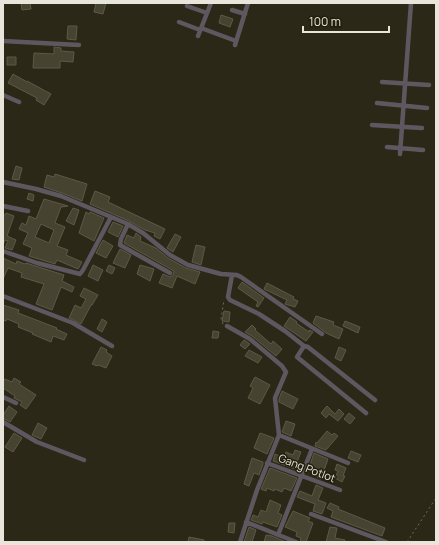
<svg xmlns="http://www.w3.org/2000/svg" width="439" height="545" font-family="Manrope,sans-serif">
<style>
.building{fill:#474331;stroke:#5d5946;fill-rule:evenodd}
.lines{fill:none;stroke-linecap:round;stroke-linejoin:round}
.path{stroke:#6f6c5d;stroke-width:1;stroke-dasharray:2 3;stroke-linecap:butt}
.street{stroke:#5d5860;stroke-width:4.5}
.labels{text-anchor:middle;stroke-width:3;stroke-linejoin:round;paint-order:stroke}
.street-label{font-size:11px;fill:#e8e6db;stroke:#221e0d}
</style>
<rect width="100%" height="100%" fill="#2c2817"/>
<path class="building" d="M21,3h9l1,6 -9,1z
M96,3h10l-3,11 -9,-2z
M221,15l12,4 -3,8 -11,-4z
M68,26h9l-1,14 -9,-1z
M54,47l7,1v3l13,1 -1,10 -13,-1v7h-27l1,-15 20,1z
M7,57h9v8h-9z
M13,74l14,8v-1l24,13 -7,11 -8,-5 1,-2 -29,-15z
M16,166l6,2 -3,12 -7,-1z
M55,174l32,10 -5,17 -20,-8 -18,-6 3,-12 7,2z
M95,191l15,6 -2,5 57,27 -5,10 -6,-3 1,-3 -10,-3 -16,-9 -39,-17z
M29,193l5,2 -1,6 -6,-2z
M44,199l24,7 -7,1 -6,16 10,4 -8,19 11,4 -2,5 16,7 -4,7 -21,-9 -2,4 -26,-8 3,-8 -9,-4 5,-11 -9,-4 3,-6 4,2 3,-9 7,3zM41,224l13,6 -5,13 -14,-6z
M73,208l6,2 -5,15 -8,-4z
M86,212l3,2 1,-2 14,6 -10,23 -15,-8z
M6,213l8,3 -7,20 9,4 -4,10 -7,-2 3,-7 -3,-1 -2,5v-30h2z
M113,222l10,4 -5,11 -10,-5z
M136,233l5,4 -1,4 16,7 12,10 18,10 14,4 -5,12 -18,-8 -5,12 -13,-5 4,-9 7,3 3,-2 1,-4 -50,-28 3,-8 7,3z
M175,234l6,3 -8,15 -6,-4z
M103,240l10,6 -7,12 -10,-5z
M196,245l9,2 -4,18 -9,-3z
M120,249l11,6 -6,13 -12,-5z
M3,258l13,6 1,-3 8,3 1,-1 38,12 -2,6 12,6 -2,5 -11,-5 -9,23 -16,-6 8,-20 -23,-7 1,-4 -14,-5 -5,11z
M93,265l10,5 -5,11 -10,-5z
M109,265l6,3 -3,6 -6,-3z
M140,265l14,4 -4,12 -13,-7z
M242,282l22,16 -6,9 -2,-1 2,-4 -20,-14z
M267,283l27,14 -1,2 5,2 -3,6 -10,-3 2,-4 -23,-11z
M84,288l14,7 -6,10h-1l-10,19 -12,-6 6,-13 6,3 5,-9 -6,-3z
M3,305l16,5 -1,3 39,15 -1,1 11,5 -3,6 -11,-4 -2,6 -19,-8 1,-1 -15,-6 1,-3 -12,-5 -1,2 -3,-1z
M224,311l6,1 -1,10 -7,-1z
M316,316l18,6 -1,3 10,4 -4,10 -13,-6 -13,-10z
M290,317l7,5 -1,1 13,9v-2l4,2 -7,9 -22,-15z
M102,319l5,3 -5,10 -5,-3z
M345,321l15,6 -2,6 -15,-7z
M252,325l4,4 -1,1 16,14 2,-3 9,8 -6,7 -24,-20 -7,-4z
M213,331l6,1 -1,6h-6z
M244,340l6,4 -5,5 -5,-4z
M101,347l6,3 -1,2 6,4 -6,12 -8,-3 -1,1 -5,-2z
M339,347l7,3 -5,11 -6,-3z
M249,350l13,7 -4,6 -13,-7z
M255,377l15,8 -10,19 -12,-6 5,-10 -3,-2z
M14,378l7,4 -2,2 17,11 -10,14 -6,-4 2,-3 -8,-4 1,-2 -12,-8v-6l2,-3 7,3z
M282,391l16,8 -5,10 -14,-7v-3z
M9,406l8,6 -7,10 -7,-4v-3z
M327,406l8,8 4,-5 5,5 -6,7 -9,-7 -3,4 -5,-5z
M349,413l6,5 -5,6 -6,-5z
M286,421l9,3 -4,12 -9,-4z
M38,423l9,5 -6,11 -9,-4z
M327,431l5,4 2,-2 4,3 -12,14 -11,-4 1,-4 1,1z
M14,433l8,5 -9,14 -8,-5z
M260,433l14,5 -7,16 -13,-6z
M295,450l6,2 -4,10 4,1 -3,7 -25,-9 2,-7 9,4 2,-6 7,3z
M351,451l10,4 -3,7 -10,-4z
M314,453l14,6 -7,20 -4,-2 2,-5 -10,-4z
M252,458l11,4v2l-4,11 -5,-2 -5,13 -5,-2z
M337,464l9,4 -3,8h2l-3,6 -7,-4 3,-7 -3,-1z
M270,468l27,10 -6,13 -7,-3 -2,4 -7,-3 -1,2 -7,-3 -1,3 -5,-2z
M316,485l7,3 -5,12 8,3 -4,11 -9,-3 2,-7 -18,-7 3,-6 12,5z
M270,500l11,5 -3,8 4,2 -5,12 -14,-5 -1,2 -11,-4 2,-5 5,2 3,-7 5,2z
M330,503l9,4 -1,2 47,19 -3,8 -51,-19 2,-6 -6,-3z
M293,511l17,7 -2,3 5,2 -7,19h-6l1,-4 -5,-2 1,-4 -12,-5z
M229,523h6l-1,10 -6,-1z
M249,527l7,3 -4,12h-8z
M330,527l7,1 -2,10 10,2v2h-19z
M266,535l6,1 14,6h-22z
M189,537l15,3v2h-16z"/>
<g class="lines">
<path class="path" d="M223,324l-2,-5 3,-19
M407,542l29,-44"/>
<path class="street" d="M187,6l20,7
M232,10l13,4
M179,22l21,8
M201,28l35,13
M198,36l13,-33
M3,41l76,4
M235,45l13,-42
M382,82l47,3
M3,95l16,7
M377,103l50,5
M372,125l50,3
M387,147l36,3
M400,154l11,-151
M3,182l33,7 25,7 67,28 15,9 27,22 18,10 33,9 16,1 4,2 81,57
M3,206l25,5
M128,224l-7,15 -1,6 50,28
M3,251l34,12 43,11 3,-4 28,-53
M232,275l-4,22 2,3 29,14 26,17 19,15 4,1 67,53
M3,296l70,27 39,23
M227,326l23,13 32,27 4,6 -11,26 4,37 -22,55 -17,52
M304,346l-7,11 69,56
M3,397l13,6
M3,422l34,20 47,18
M279,435l69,28
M267,463l73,27
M311,514l75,28
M246,522l50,20
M278,535l34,-86"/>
</g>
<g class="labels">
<g class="street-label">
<text transform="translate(307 468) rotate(21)" y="4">Gang Potlot</text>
</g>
</g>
<rect width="439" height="545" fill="none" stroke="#e8e6db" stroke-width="8"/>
<path d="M303 26v6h86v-6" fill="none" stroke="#e8e6db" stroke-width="2"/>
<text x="309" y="26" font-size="12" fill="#e8e6db" stroke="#221e0d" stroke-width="3" paint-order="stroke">100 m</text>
</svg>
